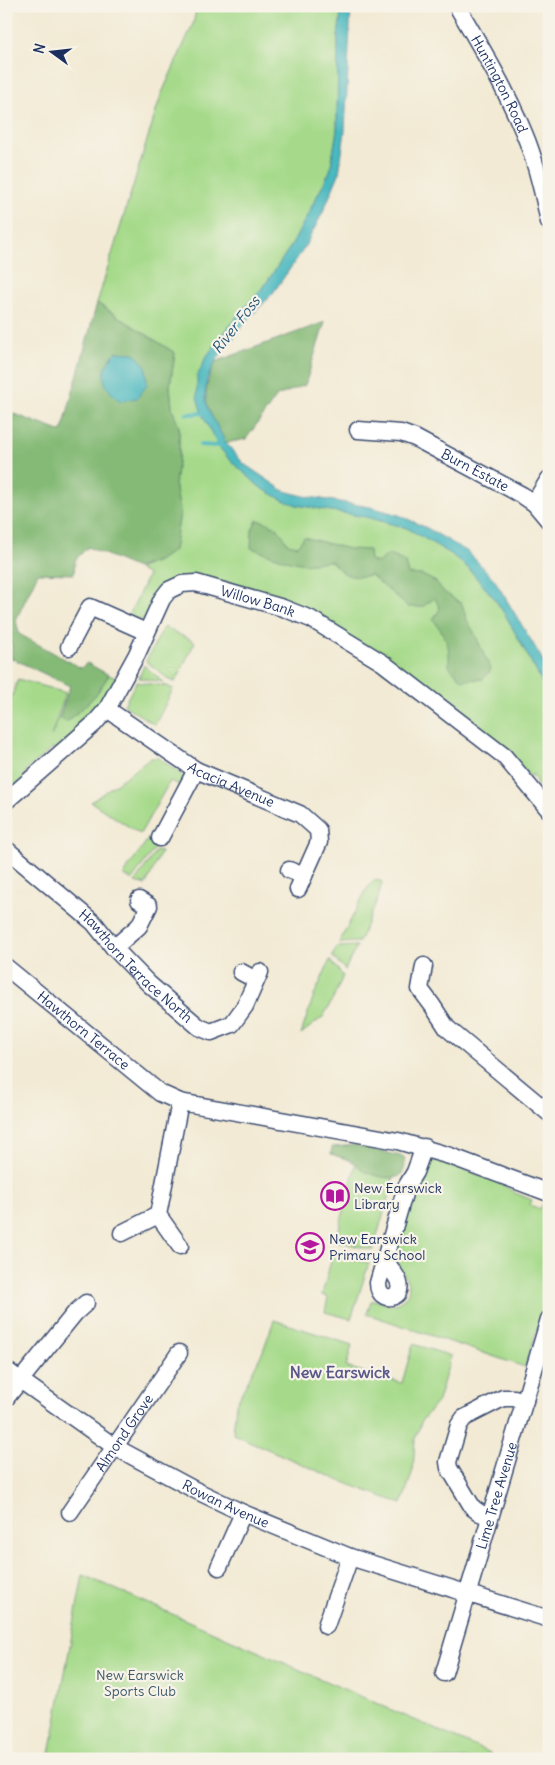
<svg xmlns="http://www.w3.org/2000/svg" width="555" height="1765" font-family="Delius,sans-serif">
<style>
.green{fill:#a6da8a;stroke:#608474}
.forest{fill:#84ba76;stroke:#50746a}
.water{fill:#48b8bf;stroke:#32748e}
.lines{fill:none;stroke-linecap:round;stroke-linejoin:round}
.stream{stroke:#48b8bf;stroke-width:4}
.minor-casing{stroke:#3b4b70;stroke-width:19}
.minor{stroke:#fff;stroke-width:16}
.labels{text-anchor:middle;stroke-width:4.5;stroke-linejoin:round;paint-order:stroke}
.street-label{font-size:14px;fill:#1b2f5e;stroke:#f7f3e8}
.poi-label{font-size:14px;fill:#1b2f5e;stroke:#f7f3e8;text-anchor:start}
.park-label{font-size:14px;fill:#3e5a69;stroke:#f7f3e8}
.water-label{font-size:15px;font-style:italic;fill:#28587b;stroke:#f7f3e8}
.quarter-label{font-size:16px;font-weight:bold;fill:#5b588c;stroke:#f7f3e8}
</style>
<rect width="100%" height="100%" fill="#f7f3e8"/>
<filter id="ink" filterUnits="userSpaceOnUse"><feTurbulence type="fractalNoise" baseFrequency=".02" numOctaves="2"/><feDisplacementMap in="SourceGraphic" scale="10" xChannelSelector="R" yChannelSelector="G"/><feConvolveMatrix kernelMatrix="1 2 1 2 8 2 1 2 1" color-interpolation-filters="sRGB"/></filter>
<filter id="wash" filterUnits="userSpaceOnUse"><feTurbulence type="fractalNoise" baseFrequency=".0096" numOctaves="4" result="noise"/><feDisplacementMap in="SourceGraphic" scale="20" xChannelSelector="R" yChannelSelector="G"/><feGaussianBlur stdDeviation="1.12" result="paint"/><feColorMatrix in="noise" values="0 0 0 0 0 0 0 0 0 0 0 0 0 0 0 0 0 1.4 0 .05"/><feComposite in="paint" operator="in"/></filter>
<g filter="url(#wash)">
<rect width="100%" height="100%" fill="#f2ead4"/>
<path class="green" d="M197,6h145l-4,31 -1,93 -7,41 -37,72 -28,42 -30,34 -29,38 -9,20 21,69 12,14 31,28 36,17 69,12 41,11 44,26 17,14 26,30 12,18 35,64 8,18v99l-14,-15 1,-2 -3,-5 -4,1 -15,-18 1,-2 -4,-5 -3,2 -17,-15 1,-2 -5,-4 -3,2 -222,-139v-2l-7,-2 -2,2 -20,-7v-2l-6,-2 -3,2 -35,-7 -42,40c-7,5 -11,3 -19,1l20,-43 -10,-6 22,-9 14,-10 6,-37 -5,-30 4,-28v-28l-7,-19 -2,-22 5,-33 -78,-50 64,-208 32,-71z
M164,627l31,15 -20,40 -7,-3 -22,-18z
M144,665l19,17 -24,-4z
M109,675l7,3 -21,36 -35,34 -9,1 -25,22 -2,8 -18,15v-82l12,-33 48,14 -15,43 8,-18 8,4 28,-26z
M136,682l31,4 6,3 -18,36 -31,-20z
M151,758h8l26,19 -5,8 -10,-4 -30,53 -49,-32z
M148,839l9,6 -25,35 -9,-5 5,-5 -1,-1z
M156,851l5,1 -15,33 -11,-3z
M375,879l7,3 -4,16 -19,44 -20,1 27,-53z
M357,946l-12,24 -13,-14 5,-9z
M330,960l13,16 -9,21 -11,20 -22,17 12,-36z
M438,1160l63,23 14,10 17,7 -2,5 10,4 2,-4 7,2v70l-3,13 1,8 -22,69 -158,-53 4,-13 5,-1c8,4 17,7 25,1 16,-11 3,-25 -3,-37 -2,-3 -2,-8 -2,-11l14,-59 19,-31z
M356,1163l39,10 -22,77 -37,-9z
M333,1253l36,10 -18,56 -26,-7 3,-15 -6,-2z
M274,1320l78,25 -6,22 56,16 11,-39 38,12 -13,45 -16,19 -7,19 -2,31 -11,34 -59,-22 -110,-48 3,-30 27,-53z
M83,1575l407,178 -1,6h-440z"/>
<path class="forest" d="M97,303l78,50 -5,33 2,22 7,19v28l-4,28 5,30 -6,37 -14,10 -23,8 -49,-21 -13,13 -1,14 -36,-1 -22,47 3,14 62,34 6,-5 22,12 -14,21 -28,26 -8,-4 11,-32 -59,-28 1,-12 -6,-12v-223l56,21z
M325,322l-20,63 -28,11 -31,43 -20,4c-19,-35 -28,-42 -11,-81z
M257,520c17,3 23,9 31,24l9,2 7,-9 45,12 20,1 1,10 7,3 12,-9 16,8 3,12 14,1 14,7 8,10 18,12 5,16 7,12 17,38 -8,9 -21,1 -13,-14c1,-24 -3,-28 -16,-47l7,-10 -5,-11 -13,9h-14l-37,-32c-20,4 -27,1 -40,-14l-27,3 -19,-4 -34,-12 1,-18z
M356,1145l48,12c2,6 1,18 -7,20 -8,3 -24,-2 -32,-5 -4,-2 -7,-8 -12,-10 -6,-4 -15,-5 -22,-8l1,-7z"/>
<path class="water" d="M342,6h9l-6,125 -6,43 -16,38 -20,38 -30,43 -29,31 -29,38 -8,17 -2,18 4,14 17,32 18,21 40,27 20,5 66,11 29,8 28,13 41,24 26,27 47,78 8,17v24l-8,-18 -35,-64 -12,-18 -26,-30 -17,-14 -44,-26 -41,-11 -69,-12 -12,-4 -24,-13 -31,-28 -12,-14 -16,-32 -5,-17v-20l9,-20 29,-38 30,-34 28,-42 37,-72 7,-41 1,-93z
M116,352l18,1 12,13 1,19 -10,13 -17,3c-20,-16 -21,-30 -4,-49z"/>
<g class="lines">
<path class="stream" d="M187,414l20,-1
M200,445l16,1 6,-1"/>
</g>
</g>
<g filter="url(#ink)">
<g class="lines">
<defs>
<g id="minor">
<path id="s1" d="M457,6c24,41 49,83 67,127 12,28 19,59 25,89"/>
<path id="s2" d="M358,430l43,3 14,5 107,57 12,8 15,18"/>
<path d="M534,503l15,-24"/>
<path d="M69,647l21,-40 56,25"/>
<path id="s3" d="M107,709l89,61 104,44 18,16 1,12 -21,47"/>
<path id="s4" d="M6,801l88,-77 13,-15 30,-55 25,-55 7,-9 13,-6 14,-1 87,25 28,11 72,44 121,93 45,54"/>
<path d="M160,838l36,-68"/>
<path id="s5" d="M6,849l88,74 20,25 35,36 50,43 12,5 21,-8 13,-18 15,-34"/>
<path d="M289,870l15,6"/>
<path d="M114,948l25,-22 10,-20 -10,-6"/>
<path d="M424,966l-4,23 12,16 15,23 102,85"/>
<path id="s6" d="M6,967l154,126 20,9 218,39 52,15 99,37"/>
<path d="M241,972l15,8"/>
<path d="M122,1233l36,-18"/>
<path d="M180,1246l-22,-31 22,-113"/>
<path d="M386,1260c5,12 18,21 12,33 -9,9 -20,3 -20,-10l28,-96 9,-15 9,-25"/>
<path id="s7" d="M6,1370l109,77 80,43 48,23 107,44 199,62"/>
<path d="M6,1398l69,-85 11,-10"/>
<path id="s8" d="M70,1512l109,-159"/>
<path d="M490,1517l-10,-4 -7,-5 -24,-40 -1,-6 11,-37 5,-7 39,-20h11l11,3"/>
<path d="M219,1567l24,-54"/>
<path d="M326,1626l24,-69"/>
<path id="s9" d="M444,1673l105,-354"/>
</g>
</defs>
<use href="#minor" class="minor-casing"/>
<use href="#minor" class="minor"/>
</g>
</g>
<defs>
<symbol id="library-ring" viewBox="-11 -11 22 22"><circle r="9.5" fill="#f7f3e8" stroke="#b5179e" stroke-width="1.5"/><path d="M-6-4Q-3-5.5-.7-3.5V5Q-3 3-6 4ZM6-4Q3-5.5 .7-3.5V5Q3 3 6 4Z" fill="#b5179e"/></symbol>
<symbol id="school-ring" viewBox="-11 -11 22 22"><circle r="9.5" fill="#f7f3e8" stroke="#b5179e" stroke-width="1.5"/><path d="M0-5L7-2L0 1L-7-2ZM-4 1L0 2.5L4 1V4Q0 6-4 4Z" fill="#b5179e"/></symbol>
</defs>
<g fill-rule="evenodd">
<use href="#library-ring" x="319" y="1180" width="32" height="32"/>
<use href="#school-ring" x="294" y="1231" width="32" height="32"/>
</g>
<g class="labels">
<g class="street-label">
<text dy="5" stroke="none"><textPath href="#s1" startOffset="89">Huntington Road</textPath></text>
<text dy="5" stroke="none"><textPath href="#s2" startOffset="126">Burn Estate</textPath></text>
<text dy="5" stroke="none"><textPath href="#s4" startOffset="364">Willow Bank</textPath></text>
<text dy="5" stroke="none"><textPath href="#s3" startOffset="146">Acacia Avenue</textPath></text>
<text dy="5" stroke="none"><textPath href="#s5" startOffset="175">Hawthorn Terrace North</textPath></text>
<text dy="5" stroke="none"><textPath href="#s6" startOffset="100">Hawthorn Terrace</textPath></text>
<text dy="5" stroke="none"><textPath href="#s8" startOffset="96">Almond Grove</textPath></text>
<text dy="5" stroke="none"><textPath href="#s9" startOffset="185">Lime Tree Avenue</textPath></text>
<text dy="5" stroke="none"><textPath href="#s7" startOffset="258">Rowan Avenue</textPath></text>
</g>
<g class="poi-label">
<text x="354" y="1193">New Earswick<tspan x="354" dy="16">Library</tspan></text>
<text x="329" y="1244">New Earswick<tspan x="329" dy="16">Primary School</tspan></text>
</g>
<g class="park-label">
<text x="140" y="1680">New Earswick<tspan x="140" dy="16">Sports Club</tspan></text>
</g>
<g class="water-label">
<text transform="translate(236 325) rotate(-52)" y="5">River Foss</text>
</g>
<g class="quarter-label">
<text x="340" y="1378">New Earswick</text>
</g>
</g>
<rect width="555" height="1765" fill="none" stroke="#f7f3e8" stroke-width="25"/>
<g transform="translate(52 52) rotate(285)" stroke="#f7f3e8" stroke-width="4" paint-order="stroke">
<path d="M0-4L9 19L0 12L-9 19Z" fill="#1b2f5e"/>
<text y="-8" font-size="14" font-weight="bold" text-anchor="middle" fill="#1b2f5e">N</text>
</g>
</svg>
